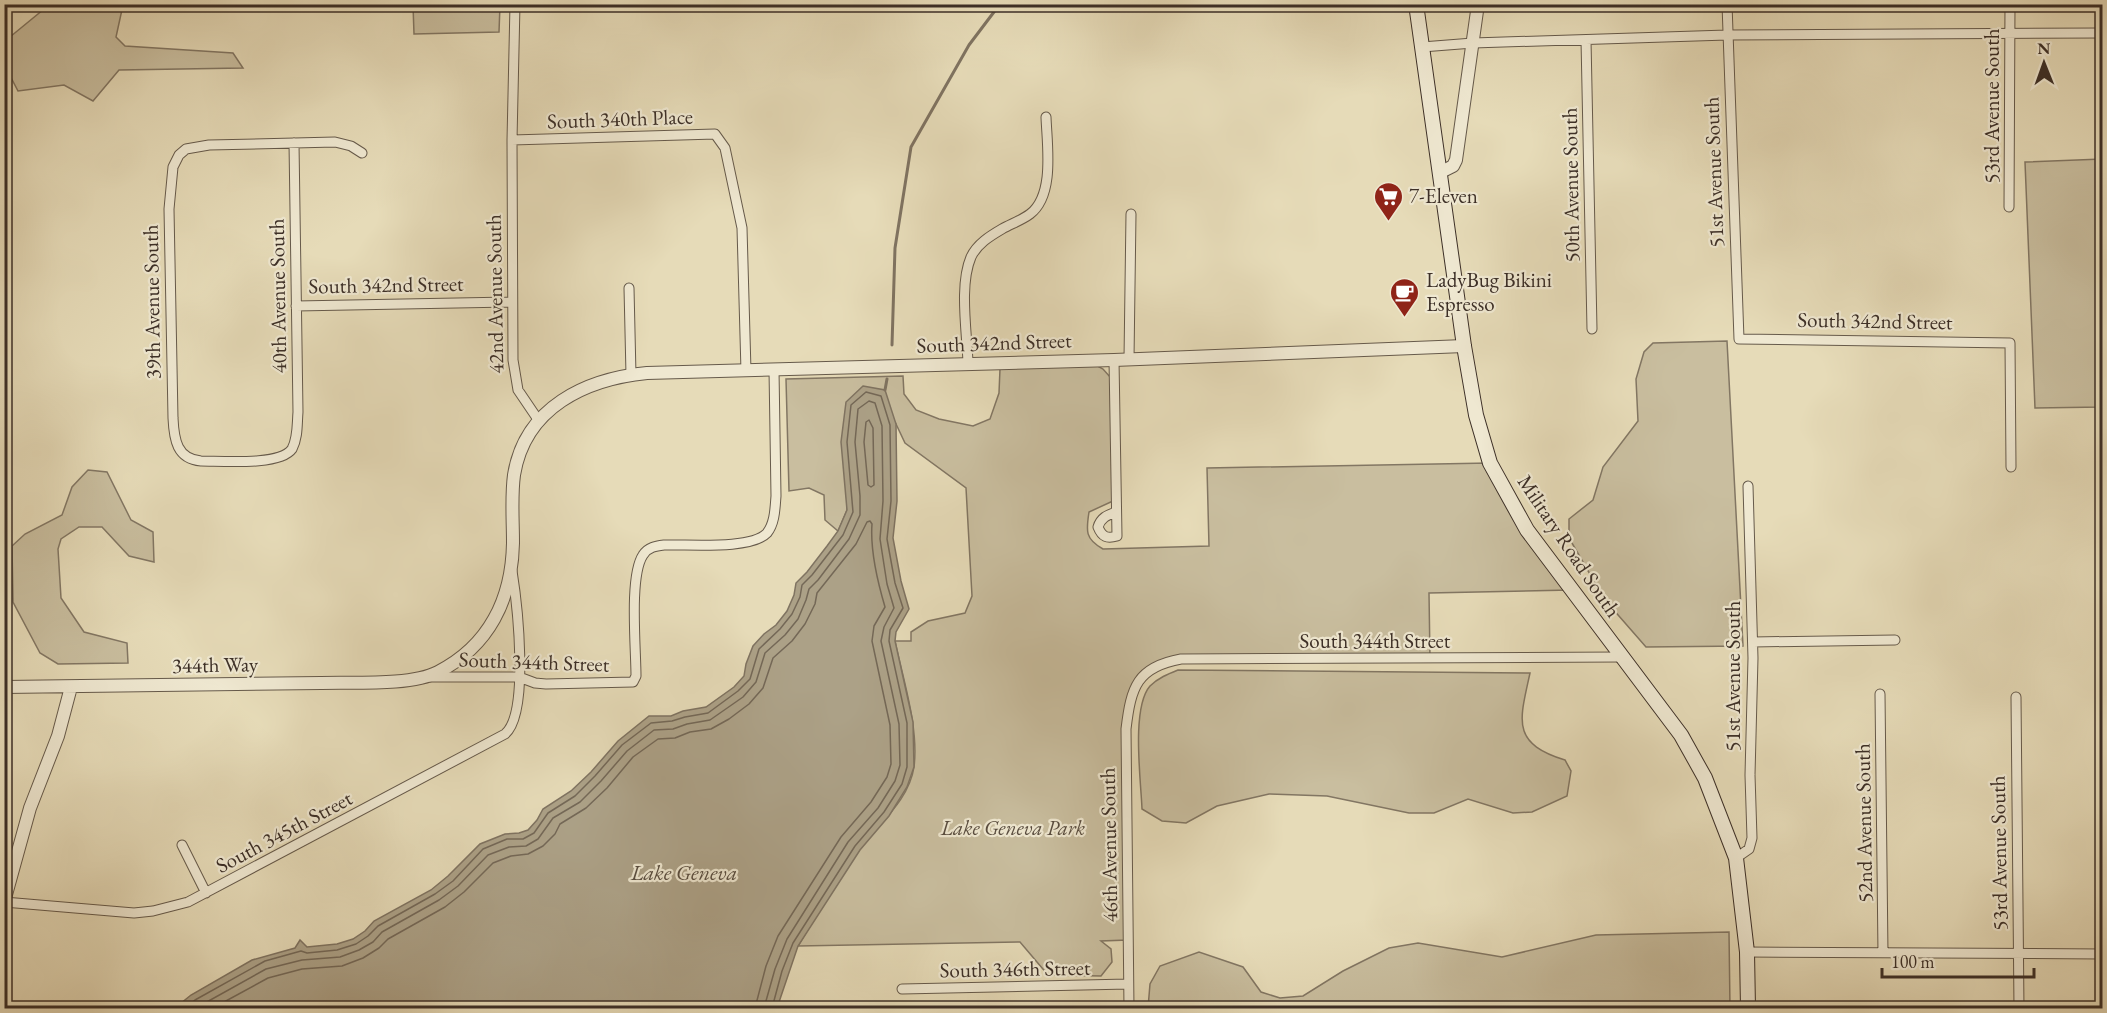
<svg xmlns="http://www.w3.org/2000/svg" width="2107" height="1013" font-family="'EB Garamond',serif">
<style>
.green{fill:#c9be9f;stroke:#827663;stroke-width:1.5}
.water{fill:#aca187;stroke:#7f7361;stroke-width:1.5}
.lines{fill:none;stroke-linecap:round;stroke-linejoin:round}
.shore{stroke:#746857;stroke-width:1.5}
.stream{stroke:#7f7361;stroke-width:3}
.minor-casing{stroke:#665a4b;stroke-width:11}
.tertiary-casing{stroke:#665a4b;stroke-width:14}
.secondary-casing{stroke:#3c2f27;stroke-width:16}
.minor{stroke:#efe8d1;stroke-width:9}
.tertiary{stroke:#efe8d1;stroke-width:12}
.secondary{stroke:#efe8d1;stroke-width:14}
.labels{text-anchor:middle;stroke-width:4.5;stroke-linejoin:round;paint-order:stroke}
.street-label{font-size:21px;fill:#3c2f27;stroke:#efe8d1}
.poi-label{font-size:21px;fill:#3c2f27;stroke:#efe8d1;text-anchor:start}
.park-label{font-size:21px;font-style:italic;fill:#584c3f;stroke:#efe8d1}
.water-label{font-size:22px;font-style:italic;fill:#584c3f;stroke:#efe8d1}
</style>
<rect width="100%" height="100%" fill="#e6dbb8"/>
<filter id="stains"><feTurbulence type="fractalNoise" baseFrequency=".00333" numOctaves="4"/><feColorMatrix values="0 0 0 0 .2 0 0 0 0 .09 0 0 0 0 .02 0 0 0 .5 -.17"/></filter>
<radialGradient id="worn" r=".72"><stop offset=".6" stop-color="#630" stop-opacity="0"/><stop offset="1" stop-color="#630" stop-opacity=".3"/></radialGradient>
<path class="green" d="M49,5h74l-7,32 9,9 108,7 10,15 -124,2 -26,31 -29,-16 -46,6 -13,-25v-25z
M413,5h87l-1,27 -85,2z
M2102,159v248l-67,1 -10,-246z
M1727,341l16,305 -97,1 -41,-47 -36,-62v-19l24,-19 10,-33 35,-46 -2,-42 8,-27 9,-9z
M1094,364l9,5 8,9 2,123 -24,11c-3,19 -4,27 14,37l106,-3 -2,-78 283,-5 80,127 -141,3 1,66h-249l-36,13 -17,39v229l-27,1 10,8 1,13 -11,14 -53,-1 -28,-33 -222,4c19,-32 40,-66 61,-96 19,-26 50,-49 55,-83 5,-39 -11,-88 -19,-126h16v-9l17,-11 37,-8 7,-17 -6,-108 -61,-45 -9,-19 -49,73v13l-9,21 -13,-11 -1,-25 -15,-7 -20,3 -3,-112 117,-3 1,18 12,16 23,9 34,7 17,-7 9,-26 1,-24z
M88,470l19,2 24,48 22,12 1,30 -25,-6 -27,-29h-23l-18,12 -3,10 3,49 23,34 43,11 1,20 -70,1 -18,-11 -27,-51 -1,-56 13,-12 37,-19 10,-28z
M1178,670l352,3c-10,47 -20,70 35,87l6,11 -4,25 -35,16 -19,1 -45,-14 -34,14h-25l-82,-17 -58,-2 -52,12 -31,17 -24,-2 -20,-12c-1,-28 -11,-101 8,-123 8,-8 18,-12 28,-16z
M1729,932l1,76h-582l2,-24 10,-18 39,-14 44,15 18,25 19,6 23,-2 40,-25 46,-23 29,-5 84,14 94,-22z"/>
<path class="water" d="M863,386l22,4 11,34 1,77 -4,37 8,43 8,28 -13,23 -1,9 18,81 1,45 -7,20 -18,29 -29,34 -62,96 -21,62h-602l16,-13 61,-35 43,-12 5,-8 7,7 30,-3 16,-5 12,-8 9,-10 57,-31 17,-14 32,-32 25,-10 14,-1 9,-3 9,-10 6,-11 28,-18 20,-19 27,-31 31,-25h22l12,-5 23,-4 28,-20 10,-11 2,-12 7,-18 11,-12 12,-9 11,-14 7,-16 2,-12 11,-11 20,-26 11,-15 9,-21 -6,-68 5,-40z"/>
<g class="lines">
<path class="shore" d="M869,420l4,8 1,57 -3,2 -3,-2 -4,-43 2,-20z
M184,1008l11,-8 70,-39 36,-10 6,2 30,-3 19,-6 12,-8 10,-10 57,-32 18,-13 30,-32 24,-10h16l11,-6 14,-20 27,-17 20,-20 27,-31 29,-22 21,-2 13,-4 23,-4 30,-22 12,-12 9,-30 21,-20 12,-15 8,-17 2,-12 10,-10 31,-40 10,-23 -6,-70 4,-37 15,-13 15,4 9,29 1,76 -4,38 8,44 8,25 -13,22 -1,11 18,82v44l-5,17 -18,28 -29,34 -62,97 -11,28 -10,37
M196,1008l70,-39 36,-9 38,-3 19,-7 14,-8 9,-10 57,-32 19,-14 30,-31 21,-8 17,-1 12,-7 15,-21 27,-16 21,-21 26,-30 27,-21 19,-1 14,-5 23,-4 33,-23 13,-15 9,-29 20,-18 13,-16 8,-19 3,-11 9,-9 31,-41 11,-24v-19l-5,-54 3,-33 11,-8 6,2 7,23 1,75 -3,38 7,45 7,24 -10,19 -3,14 18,83 1,41 -5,16 -17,27 -30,34 -61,97 -12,30 -11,39
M213,1008l55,-30 34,-9 40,-3 21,-8 16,-10 9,-9 57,-32 19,-15 29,-29 18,-7 17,-2 15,-8 12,-12 5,-10 26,-16 21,-20 26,-31 25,-18 17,-1 15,-6 21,-3 18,-10 20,-15 14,-16 10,-30 19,-17 13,-17 10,-20 2,-11 39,-49 11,-22 3,-1 2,3c-2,27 5,56 13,83l-11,19 -2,15 18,84 1,39 -4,13 -16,25 -30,35 -63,99 -12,30 -11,42"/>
<path class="stream" d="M892,345l3,-97 16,-101 58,-102 31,-41
M885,390l2,-11"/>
<defs>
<path id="minor" d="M515,4l-3,136 1,220 5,30 21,31
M1727,4l12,335 271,4 1,124
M1586,40l6,289
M1422,47l51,-4 254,-8 375,-2
M512,140l203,-6 10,14 17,80 4,143
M294,143l4,269c-1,12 0,26 -6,37 -12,17 -70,12 -91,12 -24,-2 -27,-21 -28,-43l-4,-209 4,-42 6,-12 7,-6 23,-4 126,-3 16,4 11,7
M2009,207l1,-203
M629,288l2,87
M296,306l216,-4
M1129,359l2,-145
M1114,360l3,176c-10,3 -15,1 -19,-9 3,-10 10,-12 18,-15
M968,363c-1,-31 -9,-78 3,-106 6,-13 19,-21 31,-28 9,-5 20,-9 28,-15 25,-19 17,-69 16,-97
M1753,642l142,-2
M429,677h90l16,6 11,1 87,-2 3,-6c0,-28 -7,-100 7,-121 5,-8 13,-9 21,-10 24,-1 87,5 103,-12 8,-10 8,-25 9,-37l-2,-126
M1880,694l3,259
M2016,697l3,311
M182,845l24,48
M1736,858l13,-9 3,-11 -2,-63 3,-117 -5,-172
M4,902l130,11 19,-2 35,-9 317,-168c25,-21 12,-132 7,-163
M1747,952l355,2
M902,989l226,-5
M1129,1008l-3,-279c5,-42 11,-62 55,-70l440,-2"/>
<path id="tertiary" d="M1441,172l12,-6 3,-6 22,-156
M4,687c106,-2 212,-2 317,-4 32,-1 90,3 117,-11 51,-26 74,-73 75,-129 0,-23 -2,-46 1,-68 11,-68 72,-96 133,-102l467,-13 350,-14
M4,902l26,-94 28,-72 13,-49"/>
<path id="secondary" d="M1416,4l48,342 12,69 14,48 37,67 154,205 24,43 31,80 11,94 1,56"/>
</defs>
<use href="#minor" class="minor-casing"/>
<use href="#tertiary" class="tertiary-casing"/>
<use href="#secondary" class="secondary-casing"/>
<use href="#minor" class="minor"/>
<use href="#tertiary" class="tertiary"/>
<use href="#secondary" class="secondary"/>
</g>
<defs>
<symbol id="supermarket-pin" viewBox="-11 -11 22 30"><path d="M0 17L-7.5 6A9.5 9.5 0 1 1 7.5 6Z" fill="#8f2418" stroke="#efe8d1"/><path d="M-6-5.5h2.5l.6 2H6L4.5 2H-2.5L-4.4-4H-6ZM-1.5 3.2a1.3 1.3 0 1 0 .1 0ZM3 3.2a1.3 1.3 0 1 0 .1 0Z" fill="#fff"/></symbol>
<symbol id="cafe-pin" viewBox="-11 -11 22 30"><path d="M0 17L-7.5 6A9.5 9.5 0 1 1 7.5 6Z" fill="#8f2418" stroke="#efe8d1"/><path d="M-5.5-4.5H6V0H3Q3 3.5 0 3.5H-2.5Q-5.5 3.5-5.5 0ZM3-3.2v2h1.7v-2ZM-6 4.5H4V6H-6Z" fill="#fff"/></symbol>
</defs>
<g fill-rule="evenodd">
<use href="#supermarket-pin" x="1372" y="180" width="33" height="45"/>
<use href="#cafe-pin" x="1388" y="276" width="33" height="45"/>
</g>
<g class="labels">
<g class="street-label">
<text transform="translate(1992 106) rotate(-90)" y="7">53rd Avenue South</text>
<text transform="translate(620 119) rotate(-2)" y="7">South 340th Place</text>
<text transform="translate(1714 172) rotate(-92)" y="7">51st Avenue South</text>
<text transform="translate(1571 185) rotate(-91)" y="7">50th Avenue South</text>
<text transform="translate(386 285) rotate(-1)" y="7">South 342nd Street</text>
<text transform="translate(495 294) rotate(-91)" y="7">42nd Avenue South</text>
<text transform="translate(278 296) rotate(-91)" y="7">40th Avenue South</text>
<text transform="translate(152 302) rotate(-91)" y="7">39th Avenue South</text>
<text transform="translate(1875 321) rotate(1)" y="7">South 342nd Street</text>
<text transform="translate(994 343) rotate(-2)" y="7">South 342nd Street</text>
<text transform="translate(1569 546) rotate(56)" y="7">Military Road South</text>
<text x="1375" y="648">South 344th Street</text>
<text transform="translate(534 662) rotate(2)" y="7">South 344th Street</text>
<text transform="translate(215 665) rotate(-1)" y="7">344th Way</text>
<text transform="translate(1733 676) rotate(-90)" y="7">51st Avenue South</text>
<text transform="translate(1864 823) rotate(-91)" y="7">52nd Avenue South</text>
<text transform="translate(284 832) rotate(-28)" y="7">South 345th Street</text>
<text transform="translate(1109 845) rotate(-91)" y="7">46th Avenue South</text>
<text transform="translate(1999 853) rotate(-91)" y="7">53rd Avenue South</text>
<text transform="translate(1015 969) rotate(-1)" y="7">South 346th Street</text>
</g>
<g class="poi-label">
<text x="1409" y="203">7-Eleven</text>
<text x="1426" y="287">LadyBug Bikini<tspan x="1426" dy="24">Espresso</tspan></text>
</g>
<g class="park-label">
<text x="1013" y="835">Lake Geneva Park</text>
</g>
<g class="water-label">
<text x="684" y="880">Lake Geneva</text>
</g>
</g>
<rect width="2107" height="1013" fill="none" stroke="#e6dbb8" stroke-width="24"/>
<rect x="6" y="6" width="2095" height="1001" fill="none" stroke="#3c2f27" stroke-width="3"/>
<rect x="12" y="12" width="2083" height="989" fill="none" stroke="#3c2f27" stroke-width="1.5"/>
<g transform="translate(2044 63) rotate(359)" stroke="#efe8d1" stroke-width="4.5" paint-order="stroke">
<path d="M0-4.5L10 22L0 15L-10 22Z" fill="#3c2f27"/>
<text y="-9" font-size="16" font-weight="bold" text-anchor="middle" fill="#3c2f27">N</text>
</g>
<path d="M1882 968v9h152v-9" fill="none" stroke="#3c2f27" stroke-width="3"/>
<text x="1891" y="968" font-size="18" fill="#3c2f27" stroke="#efe8d1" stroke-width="4.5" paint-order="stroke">100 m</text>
<rect width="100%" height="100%" filter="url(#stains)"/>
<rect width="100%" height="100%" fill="url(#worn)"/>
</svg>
